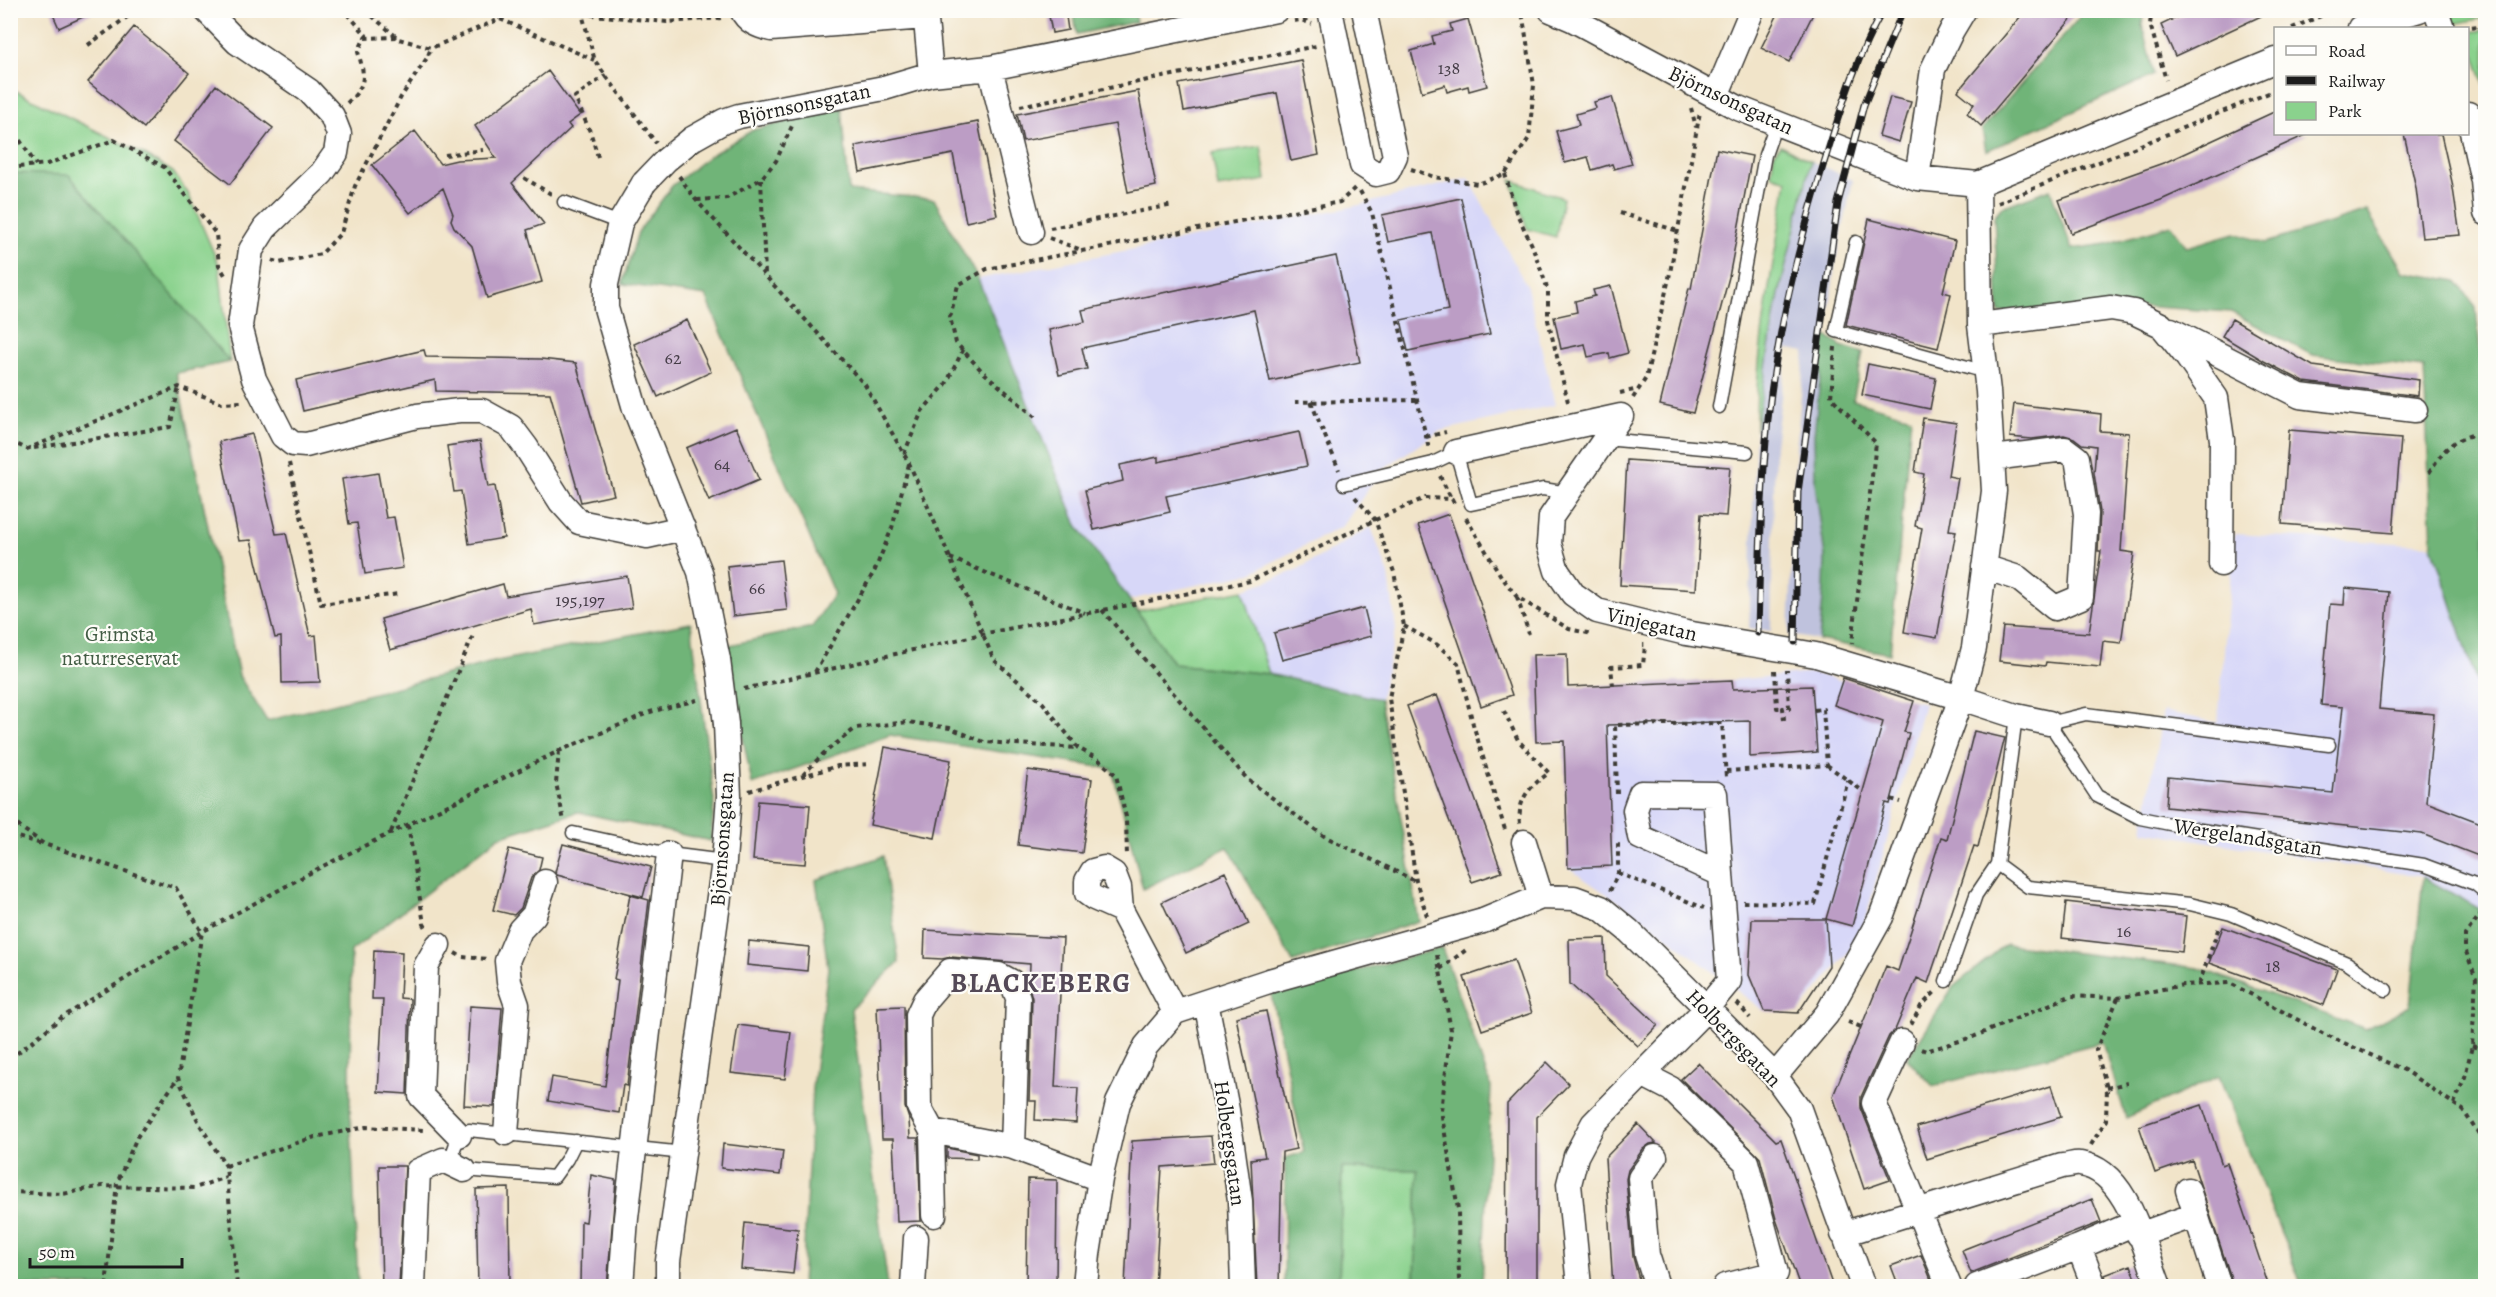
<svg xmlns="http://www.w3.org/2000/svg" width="2496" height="1297" font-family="Alegreya,serif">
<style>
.built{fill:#d7d7f8}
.industrial{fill:#bfc2dd}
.green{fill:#8ad28d;stroke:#537754;stroke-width:1.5}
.forest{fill:#6fb478;stroke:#46684a;stroke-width:1.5}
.building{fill:#bc9dc5}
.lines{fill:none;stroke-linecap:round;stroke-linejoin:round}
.lane-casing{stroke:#3c3a36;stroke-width:15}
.street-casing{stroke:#3c3a36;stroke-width:27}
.path{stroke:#3c3a36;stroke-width:4;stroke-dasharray:4.5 4.5;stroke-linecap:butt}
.lane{stroke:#fff;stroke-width:12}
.street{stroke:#fff;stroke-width:24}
.rail-casing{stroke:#1c1c1c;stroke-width:7}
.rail{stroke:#fdfcf7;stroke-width:4.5;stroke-dasharray:14;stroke-linecap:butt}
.street-bridge-casing{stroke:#3c3a36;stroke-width:27;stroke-linecap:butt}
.street-bridge{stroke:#fff;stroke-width:24}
.labels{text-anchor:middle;stroke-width:4.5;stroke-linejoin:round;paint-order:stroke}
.number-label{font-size:18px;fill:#443c46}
.street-label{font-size:21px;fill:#1c1c1c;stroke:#fdfcf7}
.park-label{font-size:21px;fill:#425c44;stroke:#fdfcf7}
.district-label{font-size:27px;font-weight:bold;letter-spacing:1.5px;fill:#544957;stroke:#fdfcf7}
</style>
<rect width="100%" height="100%" fill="#fdfcf7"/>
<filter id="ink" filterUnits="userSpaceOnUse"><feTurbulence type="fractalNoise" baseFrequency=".0167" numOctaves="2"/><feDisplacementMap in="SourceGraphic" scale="12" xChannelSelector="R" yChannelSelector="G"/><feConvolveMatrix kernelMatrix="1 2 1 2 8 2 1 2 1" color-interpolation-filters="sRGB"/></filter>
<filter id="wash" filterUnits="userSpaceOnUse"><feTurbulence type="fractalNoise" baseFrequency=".008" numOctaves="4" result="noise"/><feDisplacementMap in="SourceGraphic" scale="24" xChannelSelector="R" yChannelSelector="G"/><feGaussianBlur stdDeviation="1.35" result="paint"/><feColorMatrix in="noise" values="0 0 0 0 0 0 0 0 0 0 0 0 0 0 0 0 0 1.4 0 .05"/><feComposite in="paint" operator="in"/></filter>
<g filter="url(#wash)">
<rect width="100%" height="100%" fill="#f1e4c9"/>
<path class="built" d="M1469,178l58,109 28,118 -115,26 -59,39 -38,56 -92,47 -122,27 -52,-74 -99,-247 369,-71z
M1371,527l18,48 7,55 -16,69 11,98 -122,-123 -26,-84 52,-19z
M2234,534l198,11 53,162v205l-62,-35 -280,-46 20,-120 55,12z
M1567,654l2,33 163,-7 81,-7 111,30 -63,234 -63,76 -34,-2 -119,-91 -77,-52 -4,-127 -28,1 -3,-87z"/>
<path class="industrial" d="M1811,161l42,19 -18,85 -21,170 1,48 10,74 -1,31 -5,52 -30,-5 7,-186 9,-97 -18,-3 -12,97 -4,185 -22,-3 7,-198 19,-119z"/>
<path class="green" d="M2449,11h36v7l-32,6z
M2485,30h1l-1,56 -10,-30 -7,2v-26z
M10,88l133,66 30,18 15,21 31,72 11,97 -54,11 63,303 28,46 -257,70z
M1780,145l31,16 -36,150 -19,119c-1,-83 18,-168 31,-250l-16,-5 3,-21z
M1261,146l5,34 -48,8 -6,-35z
M1511,180l52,18 -7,39 -29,-8z
M1243,590l26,84 -95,-10 -37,-53z
M1342,1168l76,2 -3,116h-76z"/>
<path class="forest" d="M1073,11h61l2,11 -59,12z
M2085,11h59l-2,14 12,50 -168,76 -4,-22z
M842,108l7,83 85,8 44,80 99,246 97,139 95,10 111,25 39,222 -126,41 -65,-115 -85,42 -31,-120 -222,-34 -138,49 -27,-138 87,-19 22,-33 -128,-298 -84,-12 16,-52 34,-46 37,-30 44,-26z
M11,173l58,2 161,187 -54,11 63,303 28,45 226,-59 198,-39 23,178 -3,40 -133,-29 -79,25 -148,114 -1,153 8,182h-347z
M2050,189l22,60 35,-5 64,-19 16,22 48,-14 31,10 101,-32 37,61 53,9 19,27 6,64 3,1v334l-53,-162 -8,-177 -112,-13 -81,-43 -94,-6 -138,7 -5,-97 8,-9z
M1825,335l16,11 22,7 -10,47 58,17 -21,237 -71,-14 5,-52 1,-31 -10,-74 -1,-48z
M883,856l16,106 -48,47 37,277h-86l10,-198 16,-120 -12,-88z
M2423,877l62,35v374h-183l-83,-210 -93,42 -23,-76 -170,44 -26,-27 46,-72 53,-43 192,24 168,61 44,-23z
M1442,948l49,139 -9,199h-67l3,-116 -76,-2 -3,118h-55l1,-128 19,-6 -33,-158z"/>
<g id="blocks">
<path class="building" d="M51,10h47l-39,18z
M1048,10h17l3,20 -16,3z
M1780,10h35l-26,52 -28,-14z
M2026,10h53l-98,116 -14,-13 7,-9 -16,-13z
M2192,10h82l-99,46 -14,-31z
M1468,19l19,67 -18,5 -1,-5 -21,6 -2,-7 -23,7 -11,-41 23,-7 -2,-8 20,-5 -2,-7z
M134,27l55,46 -45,55 -56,-46z
M1301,60l18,95 -28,6 -14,-68 -93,18 -5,-27z
M548,71l32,44 -12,9 3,4 -59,55 32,41 -17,6 15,52 -55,16 -15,-52 -18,-19 -3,-7 2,-6 -10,-26 -33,25 -38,-48 43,-34 25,33 17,-4 39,-2 -21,-32z
M216,85l57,43 -43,56 -56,-43z
M1138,91l18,95 -28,6 -13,-68 -92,17 -6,-27z
M1612,97l20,67 -18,5 -2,-5 -20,6 -4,-13 -23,6 -9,-32 23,-6 -3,-11 20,-6 -2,-6z
M1890,97l21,5 -12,40 -20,-6z
M2276,111v23h32l-147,66 -90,33 -12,-33 107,-38z
M978,122l19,93 -31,7 -13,-68 -93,18 -5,-26z
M2404,134h37l11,48 8,53 -38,3 -6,-50z
M1717,149l35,7 -23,121 -36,136 -33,-8 29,-117 2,1z
M1461,198l29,136 -82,17 -7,-31 47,-10 -16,-77 -44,9 -6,-27z
M1869,219l86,22 -12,51 8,2 -13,54 -92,-23z
M1336,256l24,106 -90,19 -16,-71 -172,38 5,21 -28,6 -10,-45 36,-8 -3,-12z
M1611,286l17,67 -18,5 -1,-5 -21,4 -3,-13 -24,5 -7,-32 23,-5 -2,-11 20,-5 -2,-6z
M2232,319l81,47 106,14 -1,16 -114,-14 -40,-21 -42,-25z
M687,320l24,52 -53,25 -24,-53z
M424,350l2,7 115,2 35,4 38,132 -33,7 -31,-109 -114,-2 -1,-11 -132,31 -7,-31z
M1868,364l68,14 -6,31 -68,-14z
M2014,404l87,10 -1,17 29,2 -8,118 13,2 -13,90 -18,-2 -3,26 -54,-5 -1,4 -46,-5 4,-34 86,6 12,-82h-3l2,-39 -6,-39 2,-27 -14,-2 -8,-6 -10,-3 -32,4 -22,-2z
M1923,418l33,5 -8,53 10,2 -9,52 7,1 -19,107 -33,-6 18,-104 -7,-2 9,-52 -9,-2z
M736,427l23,53 -50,21 -23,-53z
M2289,430l112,9 -8,94 -111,-9z
M1299,432l8,34 -141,30 4,16 -76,18 -9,-40 38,-9 -3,-16 38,-8v5z
M252,434l24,100 10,-1 24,103 6,-1 4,47 -38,1 -1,-46 -6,1 -24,-98 -12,1 -20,-99z
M480,441l8,46 7,-1 9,52 -35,6 -8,-53 -7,1 -7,-46z
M1627,460l103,7 -4,49 -25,-2 -5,76 -76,-5z
M378,473l8,45 8,-1 9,51 -38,6 -8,-51 -8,1 -7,-45z
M1449,514l63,181 -31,11 -63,-181z
M781,560l6,50 -54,6 -6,-50z
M627,576l5,32 -98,17 -3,-16 -141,41 -9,-31 122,-35 3,12z
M2345,588l44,4 -10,117 55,5 -8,88 60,23v34l-64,-25 -256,-27 2,-30 165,16 10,-86 -22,-2 9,-101 14,1z
M1364,608l7,28 -89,24 -8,-27z
M1567,654l1,33 164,-7 1,9 79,-3 5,66 -67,5v-36l-143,4 5,141 -44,2 -4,-127 -28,1 -3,-87z
M1843,678l71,23 -10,31 5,1 -19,71 -4,-1 -34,123 -26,-7 57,-197 -49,-17z
M1437,695l65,177 -30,10 -65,-176z
M1974,731l31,7 -1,3 -26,106 -4,-1 -46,137 -11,-5 -22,52 -6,6 -28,61v11l29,72 -26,9 -31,-93 53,-130 12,5 43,-134 6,2z
M885,747l66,13 -16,78 -65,-13z
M1028,770l64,9 -10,74 -64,-8z
M758,801l52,4 -5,59 -52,-4z
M563,844l88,23 -8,30 -86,-22 -2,-3z
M509,849l33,8 -3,13 -8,8 -10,30 -7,7 -21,-5z
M1225,872l24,52 -63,29 -24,-51z
M630,895l19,5 -22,186 -4,-1 -4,28 -71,-12 4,-24 53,9 13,-106 -4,-1z
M2066,902l120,14 -4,36 -120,-14z
M1752,919h74l3,47 -31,47 -34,-2 -15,-36z
M2223,927l114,42 -13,36 -115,-42z
M925,930l138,8 -8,149 23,1 -2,35 -41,-3 1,-19h-7l3,-103 -3,-11 1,-23 -79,-7 -9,2 -18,-1z
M1605,938l1,38 52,49 -20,21 -68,-62 -1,-45z
M749,941l60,6 -2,24 -60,-6z
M374,950l28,2 -2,46 10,1 -3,95 -29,-2 5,-93h-11z
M1514,960l18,53 -50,17 -18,-53z
M470,1006l32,2 -8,99 -30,-2z
M904,1006l1,101 4,12 1,19h8l3,83 -24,1 -4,-83h-11l-5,-132z
M1266,1011l30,138 -14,3 -3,135h-22l-6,-128 14,-2 -29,-140z
M738,1025l53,7 -6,47 -54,-6z
M1547,1062l22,22 -32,33v170h-31l1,-183z
M1698,1063l78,78 5,-2 52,148h-33l-24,-68 -16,-61 -79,-79z
M2051,1086l10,31 -134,42 -10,-32z
M2202,1105l20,60 5,-2 42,124h-35l-42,-127 -37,13 -16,-47z
M1638,1124l18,19 -6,1 -7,5 -15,21 -2,9 7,78 8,30h-28l-8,-129z
M1211,1136l3,27 -52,4 -7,120h-30l7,-146z
M723,1144l60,7 -3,24 -59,-7z
M947,1148l30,6v5l-30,-1z
M379,1166h26l-6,121h-17z
M591,1175l25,5 -9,107h-27l1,-66 5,1z
M1028,1179l29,1 -1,107h-30z
M509,1188l1,99h-32l-2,-98z
M2092,1199l9,23 -130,51 -9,-23z
M745,1223l53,6 -5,45 -52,-5z
M1921,1255l13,32h-35l-8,-21z
M2131,1265l8,22h-31l-3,-12z"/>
</g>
</g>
<g filter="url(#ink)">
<use href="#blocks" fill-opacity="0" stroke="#3c3a36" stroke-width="1.5"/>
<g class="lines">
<defs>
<path id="lane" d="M564,202l56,21
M1856,242l-20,89 150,41
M1719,407l46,-252 11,-31
M1605,439l142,13
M1344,484l89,-21 23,-11 15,52 72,-15 25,4
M2329,745l-243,-31 -37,9 48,73 43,22 55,11 229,36 51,19 11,9
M573,833l96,21 55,7
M1997,864l31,23 162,17 41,10 116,49 39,27
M1946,981l30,-86 21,-31 19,-148
M576,1141l-9,18 -13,18 -90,-7 -11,-18 6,-17 10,-5 215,23"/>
<path id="street" d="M206,10l31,32 72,49 23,25 7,18 -3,19 -14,20 -57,55 -14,22 -11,76 14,53 29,57 10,8 13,1 111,-29 42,-5h23l29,16 15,20 35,55 18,20 68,14 36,-8
M742,10c5,12 17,16 29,19l154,-12
M925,10l6,64
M1330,10l32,155 14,9 12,-3 7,-15 -31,-146
M1551,10l21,9 166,89 179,70 61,6 298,-124
M2436,10l6,18
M2360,28l59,-18
M990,68l41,164
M1716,96l36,-86
M2468,114l15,67 3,32
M692,139l32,-18 15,-5 145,-28 47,-14 59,-6 286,-58
M1917,178l16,-109 19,-39 12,-20
M644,183l-24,40 -14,61v24l29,101 65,163 18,88
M1978,184l2,141 8,66 6,100 -20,157 -13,50 55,18 33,7
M1980,325l131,-17 23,4 27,13 27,33 28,40 6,42 -1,124
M2171,330l129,66 115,14
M1456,452l165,-36 -70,101 -2,27 8,27 16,23 24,17 89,22 130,22 145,43 -80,219 -54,97 -52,62
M1984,567l34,11 37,30 26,-11 5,-83 -9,-56 -12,-9 -72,9
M1524,842l17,55 33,1 27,10 28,23 146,145 24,33 64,177
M1121,910l-27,-12 -7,-5v-12l6,-10 11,-3 10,6 5,13 2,23 54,102
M1483,921l58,-24
M438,945l-12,21 -5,130 38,39
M1206,1002l21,108 13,91 3,85
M1902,1042l-28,61 75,183
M1642,1074l29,15 75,73 30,111 -51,13
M932,1131l81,16 87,32
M506,1133l11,-128 -8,-23 -2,-21 13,-31 14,-15 11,-33
M1655,1157l-15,21 7,77 10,31
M2188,1190l31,96
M934,1215l-2,-84 -13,-24 -1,-92 7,-15 25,-29 49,4 13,7 6,16 -5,149
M1843,1234l219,-68c6,0 13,-3 18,-2 48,6 64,85 79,122
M2139,1235l56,-20
M2079,1247l15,39
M413,1286l5,-115 25,-11 21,10
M621,1286l5,-68 43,-364
M668,1286v-25l56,-400 5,-65 -3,-72
M913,1286l3,-48
M1085,1286l3,-32 12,-75 18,-76 28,-57 29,-34 94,-31
M1579,1286l-10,-102 7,-28 17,-32 113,-115 23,-28 -14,-187 -74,-1 -6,17 5,27 81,37
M1977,1286l102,-39 56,-24"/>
</defs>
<use href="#lane" class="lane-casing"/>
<use href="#street" class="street-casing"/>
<path class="path" d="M365,10l34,29 32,9 69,-29 94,41
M425,10l5,5 13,-5
M496,10l4,9
M581,10l14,51 61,82
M1516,10l16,7
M2152,10l-2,14 16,56
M582,14l85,8 55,-4
M1294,21l7,-1 11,4
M2292,28l43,-18
M2463,28l23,-3
M365,38l32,-1
M88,45l49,-35
M347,103c20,-18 18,-27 11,-51l8,-17 -19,-22 3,-3
M1020,106l296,-60
M1691,108l5,19
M10,125l26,40
M445,155l38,-5
M598,157l-7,-23 -16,-37 31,-22
M10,168l37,-4 67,-24 50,27 52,67 3,31 6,10
M1411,169l23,8 44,7 27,-10 24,-36 5,-53 -12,-73
M1505,174l11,38 16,33 16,45v30l21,86
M679,176l17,24 169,185 44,78 85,197 49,43 35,45 21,12 17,15 10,42 1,40
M524,178l29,17
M761,179l4,95
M1360,191l12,22 57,236
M697,200l30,-2 34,-19 15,-18 16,-35
M1998,203l278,-113
M1620,213l58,18
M1050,228l123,-23
M1049,238l35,13
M272,260l7,3 42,-9 20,-21 14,-47 46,-89 26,-39 4,-10
M1835,347l-4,50 45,46 -24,200
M1620,393l19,-4
M1633,398l13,-20 23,-100 31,-166
M1295,402l122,-2
M1311,402l28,68
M1035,417l-53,-46 -26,-28 -6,-26 8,-32 29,-16 353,-67 17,-16
M1426,437l20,-5
M10,441l17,8 152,-62 43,16 19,-1
M34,448l136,-21 9,-40
M904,454l18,-43 24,-27 17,-34
M289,463l32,141 78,-10
M2429,473c18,-29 23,-33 57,-42
M1440,476l11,22
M1355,497l20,23 19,52 10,54 -15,72 27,183 11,35
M1466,518l35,58 16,21 52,32 23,5
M950,558l135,55
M1517,597l12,37
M1102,610l146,170 76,56 91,45
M1404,626l31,17 23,20 15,61 33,109
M1775,670l2,38h6
M815,672l60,-102 17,-42 17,-64
M1613,686l-2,-19 32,-2 2,-20h-2
M744,689l238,-55 268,-53 125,-61 50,-22 27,1 2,4
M1504,711l14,29 31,33c-19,13 -32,26 -29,51
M1784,720l-1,-12h6l-2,-38
M559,751l-3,32 8,38
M1827,765l37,27
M1726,771l101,-6 -4,-56 -9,1
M803,775l21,-22 32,-25 52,-6 42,6 34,14 94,6
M749,791l89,-25 33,-2
M1617,794l-2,-69 107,-2 4,54
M1891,799l10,3
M10,820l34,24 132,44 26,44 -24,146 22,47 26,41 11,120
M408,825l16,99 3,5
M391,832l83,-199
M10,835l32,9
M1618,873l86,35
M1610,891l8,-18v-32
M1743,902l72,2 33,-124
M455,953l7,4 26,2
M1437,955l14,75 -10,81 17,98 1,77
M1440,969l26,-19
M2199,984l20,-57
M1737,1003l13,15
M1848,1022l13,5
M1911,1025l10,-19 16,-16
M2472,1046l14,4
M1921,1049l5,2 47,-14 97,-41 48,2 65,-13 47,-2 94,51 80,36 59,40 23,36
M10,1059l51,-41 141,-86 119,-65 238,-116 91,-39 51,-13
M2107,1088l20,-5
M2454,1104l11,-27 7,-31 4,-68 -11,-29v-14l21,-28
M2091,1145l15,-25 1,-32 -11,-38 22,-52
M226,1166l89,-29 51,-10 57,3
M10,1192l53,2 39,-8 93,2 31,-11
M10,1266l5,20
M106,1286l11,-103 20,-46 41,-59"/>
<use href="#lane" class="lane"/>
<use href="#street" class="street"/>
<defs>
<path id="rail" d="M1758,633c2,-80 3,-161 13,-240 11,-83 32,-164 57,-243 15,-48 30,-96 55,-140
M1795,642l3,-150 40,-289 26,-98 39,-95"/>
</defs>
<use href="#rail" class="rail-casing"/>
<use href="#rail" class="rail"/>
<defs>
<path id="street-bridge" d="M644,183l22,-23 26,-21
M718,660l8,64
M1269,981l214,-60"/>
</defs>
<use href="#street-bridge" class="street-bridge-casing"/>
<use href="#street-bridge" class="street-bridge"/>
</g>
</g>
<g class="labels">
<g class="number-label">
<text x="1449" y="74">138</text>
<text x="673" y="364">62</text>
<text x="722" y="470">64</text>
<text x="757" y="594">66</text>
<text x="580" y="606">195,197</text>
<text x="2124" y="937">16</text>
<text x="2273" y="972">18</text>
</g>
<g class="street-label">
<text transform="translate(1731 100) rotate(25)" y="7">Björnsonsgatan</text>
<text transform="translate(804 104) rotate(-12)" y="7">Björnsonsgatan</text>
<text transform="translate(1652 624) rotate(13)" y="7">Vinjegatan</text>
<text transform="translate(2248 837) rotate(9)" y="7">Wergelandsgatan</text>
<text transform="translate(722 839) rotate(-86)" y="7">Björnsonsgatan</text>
<text transform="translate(1734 1038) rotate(46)" y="7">Holbergsgatan</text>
<text transform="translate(1230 1143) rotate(82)" y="7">Holbergsgatan</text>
</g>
<g class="park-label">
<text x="120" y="641">Grimsta<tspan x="120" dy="24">naturreservat</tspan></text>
</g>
<g class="district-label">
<text x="1041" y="992">BLACKEBERG</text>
</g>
</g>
<rect width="2496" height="1297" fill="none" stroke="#fdfcf7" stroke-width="36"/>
<rect x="2274" y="27" width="195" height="108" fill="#fdfcf7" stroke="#a3a29f" stroke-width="1.5"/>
<rect x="2286" y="46" width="30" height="9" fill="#ffffff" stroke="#a3a29f" stroke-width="1.5"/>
<text x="2328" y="57" font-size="18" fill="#1c1c1c">Road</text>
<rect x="2286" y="76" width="30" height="9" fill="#1c1c1c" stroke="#a3a29f" stroke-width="1.5"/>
<text x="2328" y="87" font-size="18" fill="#1c1c1c">Railway</text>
<rect x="2286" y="102" width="30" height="18" fill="#8ad28d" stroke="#a3a29f" stroke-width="1.5"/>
<text x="2328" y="117" font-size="18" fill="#1c1c1c">Park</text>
<path d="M30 1258v9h152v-9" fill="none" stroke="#1c1c1c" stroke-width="3"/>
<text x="39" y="1258" font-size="18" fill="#1c1c1c" stroke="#fdfcf7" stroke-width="4.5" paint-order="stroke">50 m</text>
</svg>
